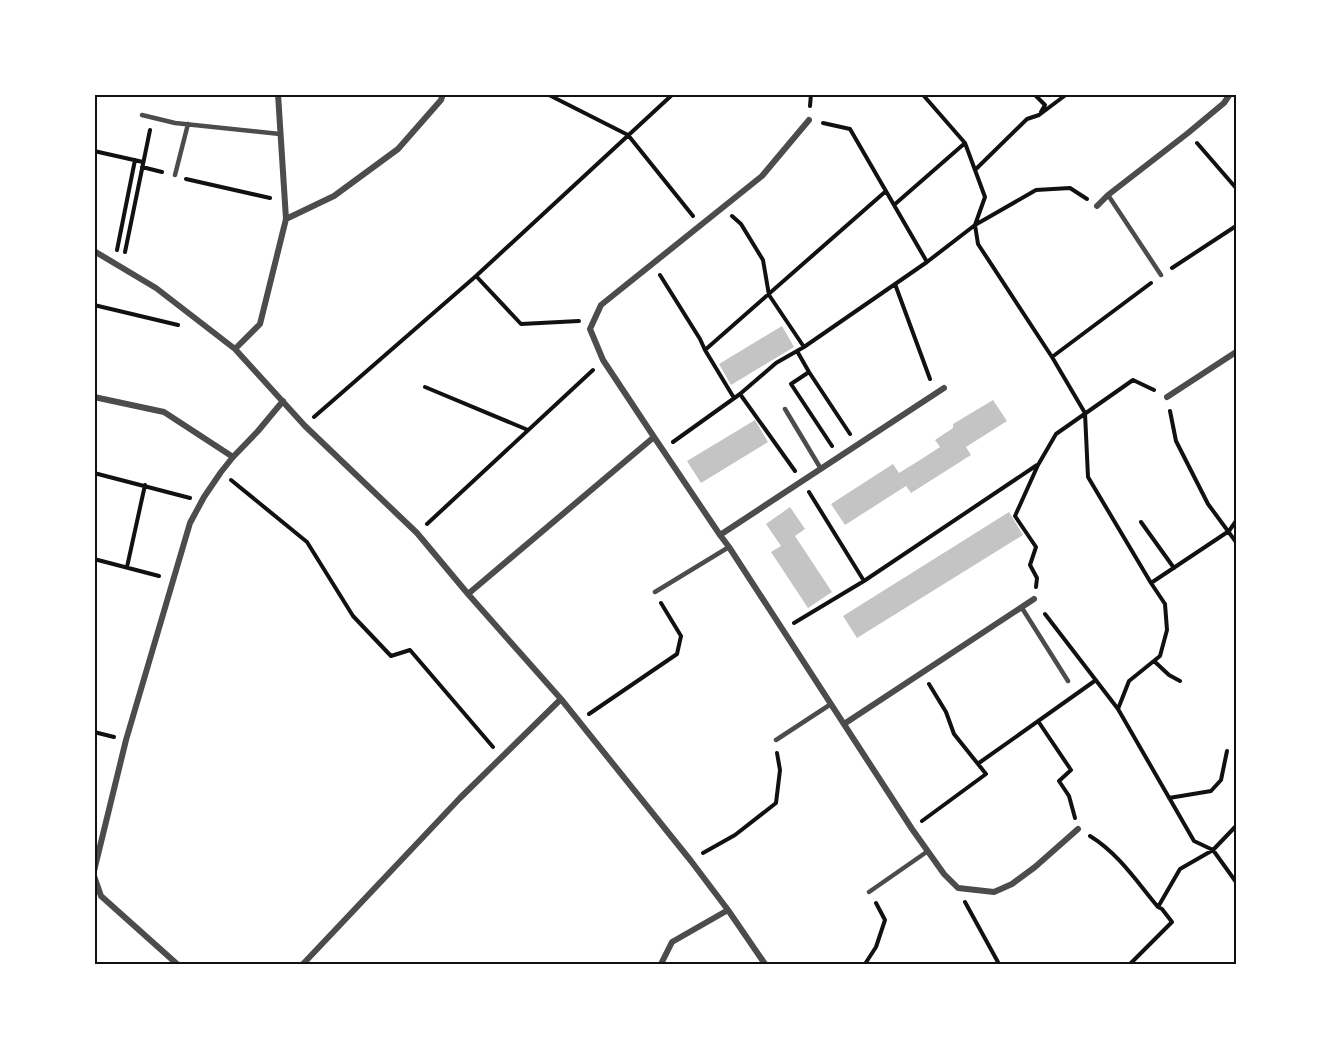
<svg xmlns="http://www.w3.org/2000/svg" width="1331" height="1059" font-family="'Alegreya Sans',sans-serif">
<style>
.building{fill:#c4c4c4}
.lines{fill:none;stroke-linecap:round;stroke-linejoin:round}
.path{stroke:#111;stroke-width:4}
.service{stroke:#4c4c4c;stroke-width:4.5}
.minor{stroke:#4c4c4c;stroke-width:6}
.neatline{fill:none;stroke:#111;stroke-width:2}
</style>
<rect width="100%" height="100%" fill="#fff"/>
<path class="building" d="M782,326l12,21 -63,38 -12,-21z
M993,400l14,21 -41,26 5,8 -60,38 -5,-7 -61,39 -14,-21 62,-40 6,9 21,-13 20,-13 -5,-7 18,-12v-4z
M755,420l13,22 -67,41 -14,-22z
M790,507l15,22 -10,7 37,56 -24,16 -37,-56 10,-6 -15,-22z
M1009,512l14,23 -166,103 -14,-22z"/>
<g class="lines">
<path class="path" d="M547,94l81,41 65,81
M923,94l1,2 41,47 20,54 -10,28 3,19 74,113 33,56 3,64 63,106 14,21 2,26 -7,26 -31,25 -11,28 76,132 19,9 23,32
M1034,94l11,11 -4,7
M810,106l1,-12
M823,123l27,6 77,133
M1197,143l39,45
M94,151l49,11
M142,167l20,5
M976,169l51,-50 12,-4 28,-21
M186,179l84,19
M894,205l71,-62
M732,216l9,8 22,36 6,35 35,52
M117,250l18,-90
M125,252l25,-122
M1172,268l64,-42
M660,275l40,64 5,11 29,48
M476,276l45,48 58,-3
M895,284l35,95
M94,305l84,20
M705,350l181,-159
M797,351l12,21 -18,12 41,62
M1052,357l99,-74
M809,372l41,62
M425,387l103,43
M740,394l55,77
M1170,411l6,30 32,63 28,38
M314,417l162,-141 197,-182
M673,442l67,-48 36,-31 28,-16 123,-85 48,-37 61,-35 34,-2 17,11
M94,473l96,25
M231,480l76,62 46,74 38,40 19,-6 83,97
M809,492l55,89
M1141,522l33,46
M427,524l166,-154
M94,559l65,17
M127,567l18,-82
M1151,583l78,-52 7,-10
M1036,587l1,-9 -7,-13 6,-18 -21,-31 23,-51 18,-31 77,-54 21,10
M1045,614l73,95
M794,623l70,-42 173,-116
M1154,661l15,14 11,6
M589,714l88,-60 4,-18 -20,-33
M1038,721l33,49 -12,11 10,15 6,22
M94,732l20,5
M979,763l117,-83
M1169,798l42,-7 10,-11 6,-29
M922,821l64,-47 -32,-40 -8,-22 -17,-28
M1090,836c28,17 47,46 68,71
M703,853l32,-18 41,-32 4,-33 -3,-17
M965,902l34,62
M865,964l11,-17 9,-27 -9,-17
M1130,964l42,-42 -10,-13 -4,-2 22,-38 33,-19 23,-24"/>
<path class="service" d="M142,115l33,8 105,11
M175,175l13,-51
M1108,195l53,80
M785,409l36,60
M655,592l74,-45
M1022,608l46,73
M776,740l55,-36
M869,892l59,-41"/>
<path class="minor" d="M1097,206l11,-11 80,-62 36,-30 6,-9
M286,219l48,-23 64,-47 43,-49 2,-6
M94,251l62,37 79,61 70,77 112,107 51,61 93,105 130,162 37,49 37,54
M235,349l25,-25 26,-105 -8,-125
M94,397l70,15 69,45
M1167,397l69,-45
M654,437l-51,-77 -13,-31 11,-24 161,-129 47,-56
M720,535l224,-147
M468,594l186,-157 66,98 9,12 183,282 32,45 14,14 36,4 18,-8 23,-17 43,-38
M844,724l190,-125
M94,871l32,-131 64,-217 14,-26 17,-25 12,-15 25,-26 25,-30
M94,876l7,20 76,68
M303,964l157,-166 101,-99
M661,964l11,-22 56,-32"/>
</g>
<rect width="1331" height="1059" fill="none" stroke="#ffffff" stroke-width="192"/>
<rect x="96" y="96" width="1139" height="867" class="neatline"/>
</svg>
